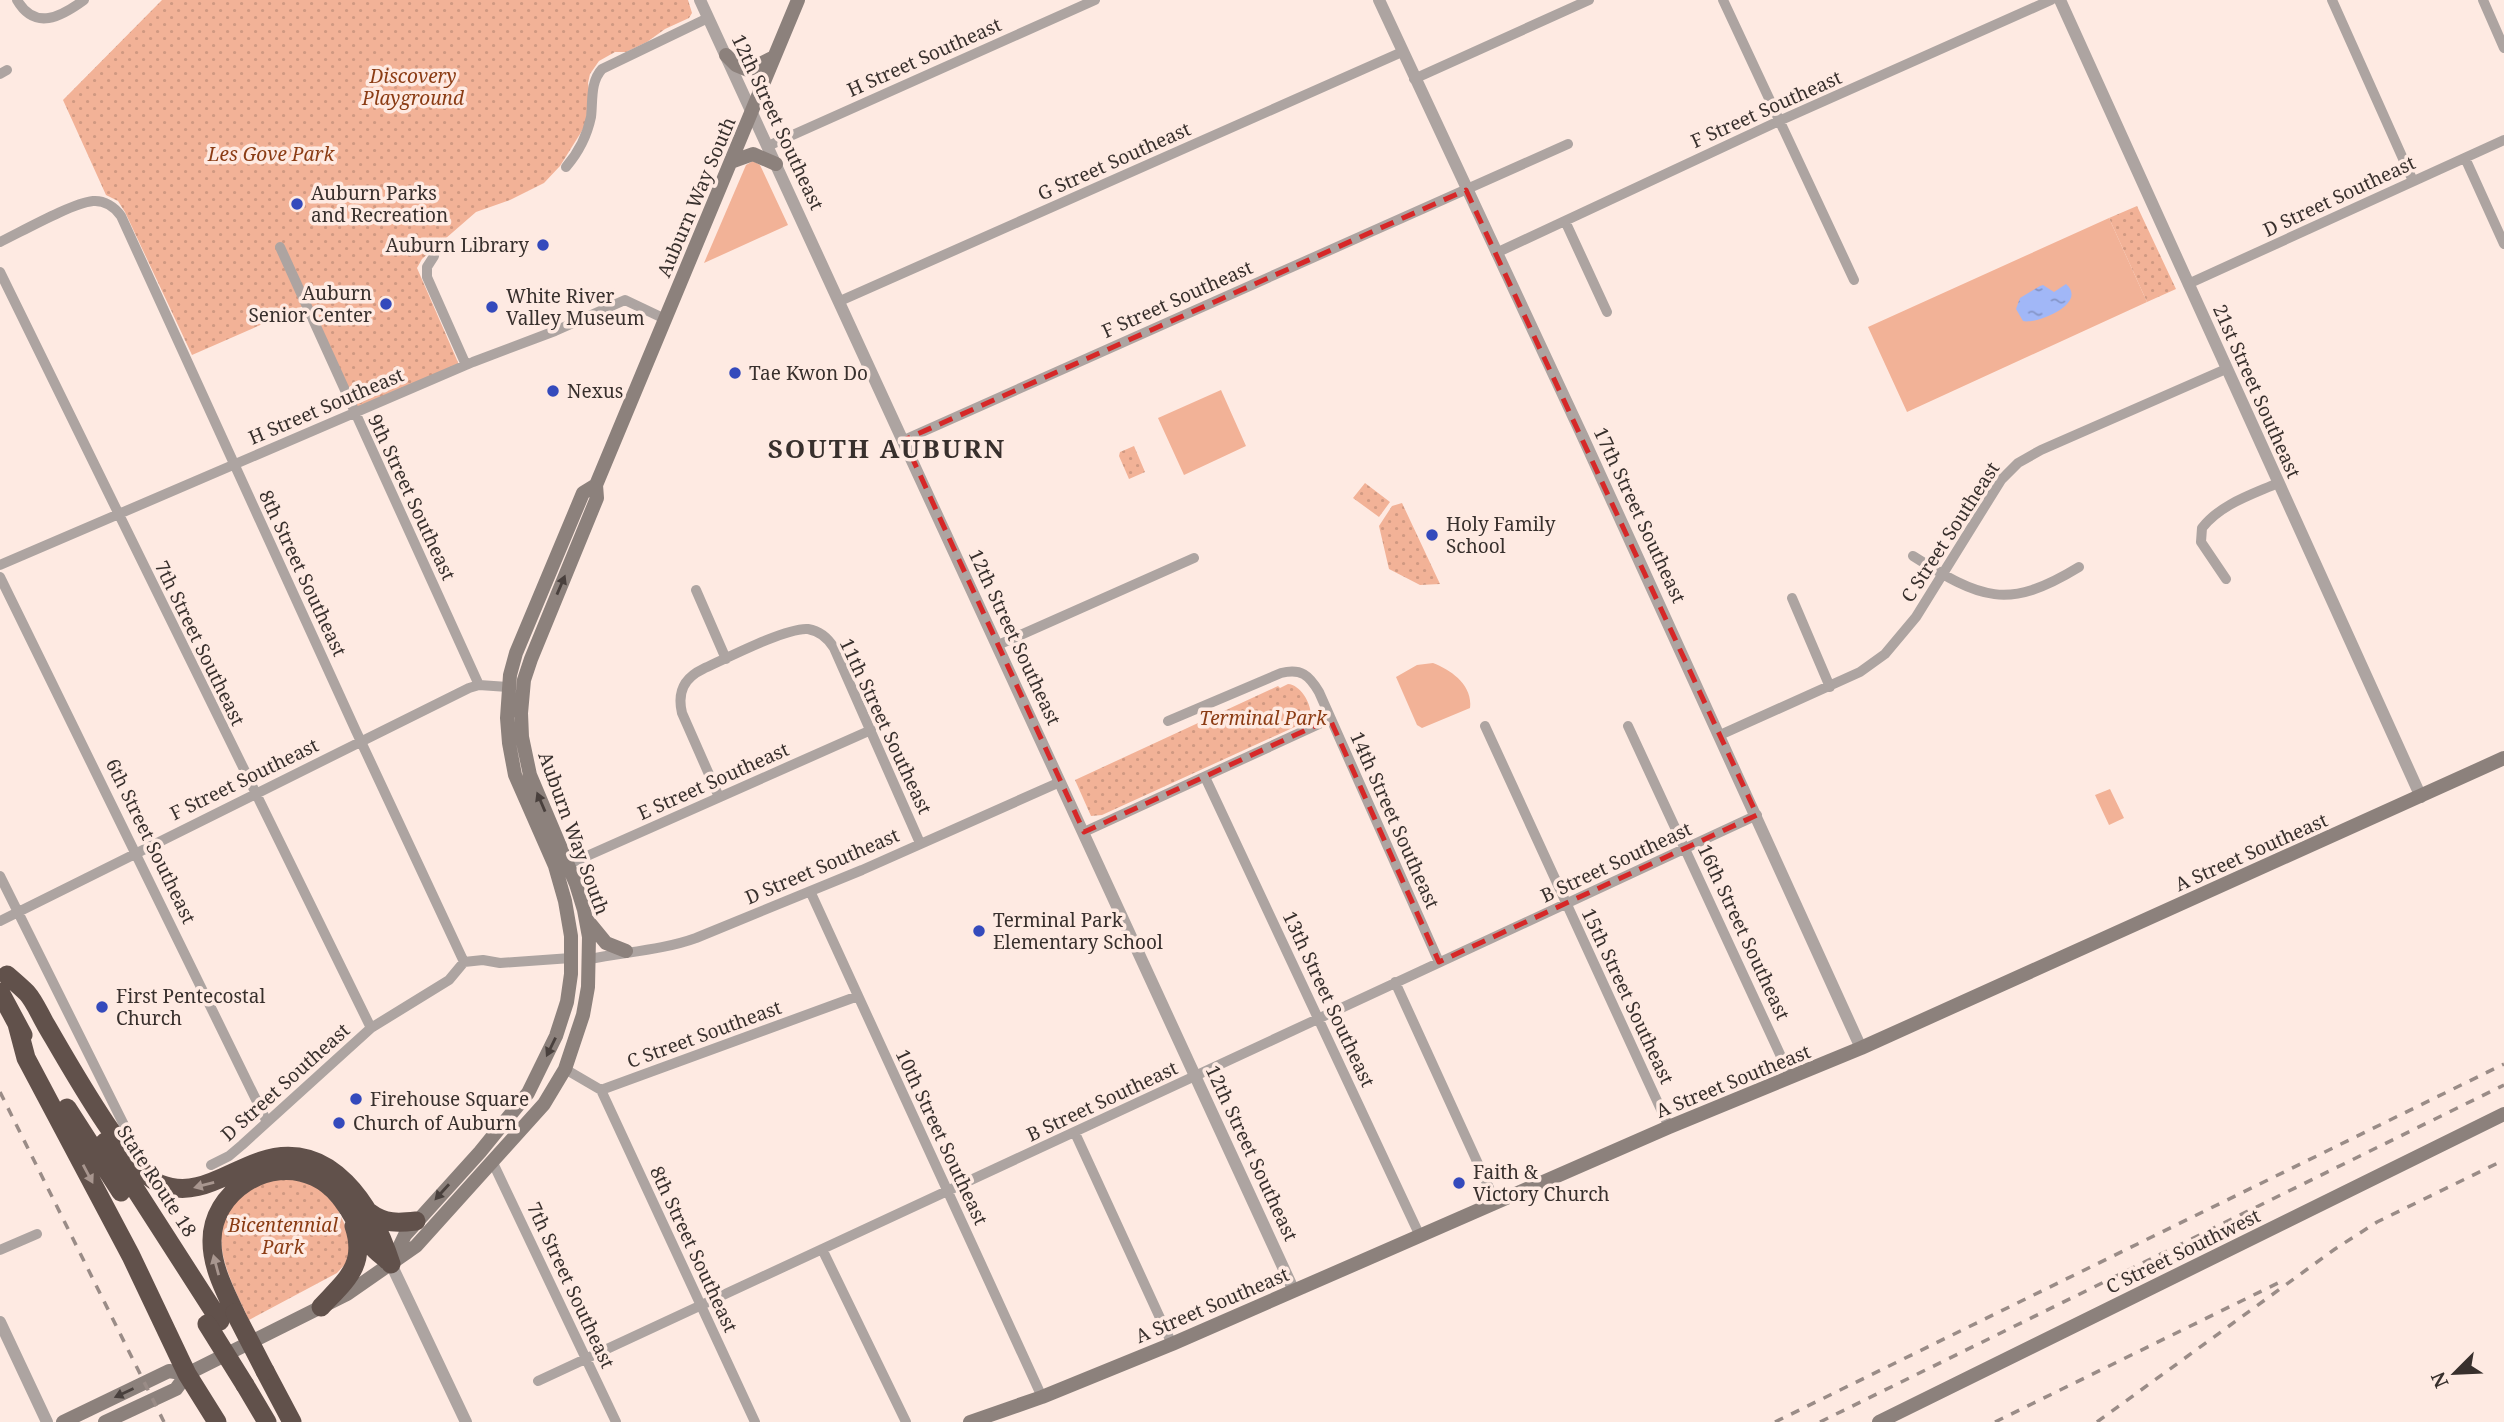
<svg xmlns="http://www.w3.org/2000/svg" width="2504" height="1422" font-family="'Noto Serif',serif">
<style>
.green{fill:#f2b297}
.park{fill:url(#park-dots)}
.water{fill:url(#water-ripples)}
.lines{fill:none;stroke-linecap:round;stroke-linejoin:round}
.minor{stroke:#ada4a1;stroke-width:10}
.tertiary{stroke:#ada4a1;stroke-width:12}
.secondary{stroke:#8c817c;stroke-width:14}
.motorway{stroke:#61514b;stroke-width:19}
.rail{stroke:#9a8c87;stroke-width:3.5;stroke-dasharray:9 9;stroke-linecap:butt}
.motorway-bridge{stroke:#61514b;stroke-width:19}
.oneway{fill:#49403d}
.oneway2{fill:#a8968f}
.marked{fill:none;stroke:#d62828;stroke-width:5;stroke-dasharray:14 9;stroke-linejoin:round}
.poi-dot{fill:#344abc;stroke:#feeae2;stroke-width:2.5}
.labels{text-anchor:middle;stroke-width:7;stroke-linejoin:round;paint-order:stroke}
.street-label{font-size:19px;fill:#38302d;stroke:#feeae2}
.park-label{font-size:19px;font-style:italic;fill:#8b3c14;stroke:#feeae2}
.poi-label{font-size:19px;fill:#38302d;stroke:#feeae2;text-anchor:start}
.district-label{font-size:26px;font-weight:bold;letter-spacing:2px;fill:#38302d;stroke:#feeae2}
</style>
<defs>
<pattern id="park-dots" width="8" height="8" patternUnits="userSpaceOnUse" patternTransform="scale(1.75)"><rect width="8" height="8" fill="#f2b297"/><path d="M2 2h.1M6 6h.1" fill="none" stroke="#d09982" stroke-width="1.8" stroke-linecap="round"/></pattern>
<pattern id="water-ripples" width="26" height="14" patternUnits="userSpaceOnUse" patternTransform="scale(1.75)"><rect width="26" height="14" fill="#a1b7f7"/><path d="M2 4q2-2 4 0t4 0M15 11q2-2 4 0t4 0" fill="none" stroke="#8495c8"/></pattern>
</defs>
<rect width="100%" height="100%" fill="#feeae2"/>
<path class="green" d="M753,161l7,4 28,60 -84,38 42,-98z
M2109,218l38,84 -240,110 -39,-85z
M1221,390l25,56 -62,29 -26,-57z
M1433,663c18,7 40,22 37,45l-48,20 -5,-3 -21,-48 21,-12z
M2110,789l14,29 -15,7 -14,-30z"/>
<path class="park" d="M162,0h526l4,13 -3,5 -24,11 -18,13 -21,10h-11l-16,9 -9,13 -2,9 2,12 -5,31 -25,40 -16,17 -34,17 -34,12 -54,47 -5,9 43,99 -106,46 -48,-108 -114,50 -67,-143 -7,-11 -12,-6 -43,-95z
M2137,206l39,83 -29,13 -38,-84z
M1134,446l11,26 -16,7 -10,-23 1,-4z
M1365,483l25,19 -11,15 -26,-19z
M1402,503l38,81 -20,1 -31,-16 -10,-43 13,-20z
M1288,684c14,1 26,24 22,36l-208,95 -11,1 -16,-36 203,-94 2,2z
M284,1177l33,9 19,20 16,34 -5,22 -10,11 -88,47c-20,-43 -50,-94 -2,-130 10,-6 26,-9 37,-13z"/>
<path class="water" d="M2066,284c23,20 -32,41 -43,37l-7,-12 4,-11 20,-12 3,-1 11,7z"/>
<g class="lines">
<path class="minor" d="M17,0c18,31 44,17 67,0
M1723,0l131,280
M2332,0l81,181
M2483,0l21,48
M0,74l7,-4
M1414,79l175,-79
M768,146l327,-146
M2465,158l39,86
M566,167c12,-14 21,-31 25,-50 2,-16 -1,-35 11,-48l106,-51
M1565,221l42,91
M0,242c21,-10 72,-39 93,-41 11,-1 22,6 28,15l235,515 108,231
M280,247l199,438
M1496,253l283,-132 272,-121
M434,256l-7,11v10l39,88
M0,272l371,756
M2188,284l316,-144
M840,301l562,-249
M904,440l664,-296
M1913,556c68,43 94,55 166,11
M0,565l473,-203 82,-31 70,-31 40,19
M0,577l267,545
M2226,579l-25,-37 1,-14c19,-24 49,-33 76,-45
M696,590l30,69
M1792,598l38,89
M998,645l196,-87
M1168,721l113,-48c20,-5 28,2 38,19l120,270
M1485,726l184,401
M1628,726l163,352
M1720,735l140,-63 25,-18 31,-37 85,-137 17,-17 23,-13 185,-81
M1205,777l215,459
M719,797l-37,-84c-5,-21 2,-35 21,-44 22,-10 84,-42 105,-40 12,2 20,9 26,19l86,195
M1084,832l246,-113
M569,864l302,-134
M0,876l127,255
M810,891l232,506
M0,921l469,-233 10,-3 29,2
M590,959c35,-7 73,-9 106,-21l166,-68 198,-88
M1395,982l101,221
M565,1069l36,21 257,-94
M601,1090l154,332
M1075,1133l97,211
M493,1163l123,259
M211,1165l18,-9 13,-11 129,-117 78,-48 15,-18 19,-2 17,3 71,-5
M822,1249l84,173
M0,1250l37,-16
M538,1381l1219,-566"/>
<path class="tertiary" d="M700,0l594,1291
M1379,0l203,435 279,613
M2060,0l361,797
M391,1264l75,158
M0,1322l47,100"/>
<path class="secondary" d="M726,55l10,10 12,5 26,-13
M731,162l22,-8 23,10
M588,921l18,22 20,8
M392,1262l13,-27 75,-83 48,-59 28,-57 11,-34 4,-28v-38l-6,-35 -10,-35 -40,-91 -6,-32 -2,-25 3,-43 6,-22 62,-148 5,-12 13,-8
M63,1422l106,-51 18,3
M105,1422l71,-33 11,-15 160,-80 69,-48 128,-142 21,-35 18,-54 5,-28 1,-50 -5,-27 -8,-26 -46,-109 -8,-38 -1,-24 3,-33 7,-21 66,-161 -1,-13 202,-485
M970,1422l72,-25 130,-53 497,-217 192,-79 643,-290
M1879,1422l625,-308"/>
<path class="motorway" d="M7,975c7,6 14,12 20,18 8,9 13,22 19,32 20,34 82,146 114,159 37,15 67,-12 101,-23 70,-24 112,47 130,103
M0,992l23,43
M17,1024l9,34 105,198 56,118 30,48
M67,1108l54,84
M105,1142l115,179
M369,1212c16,12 29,11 47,9
M321,1307c25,-27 46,-42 33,-81
M235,1313c-10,-22 -23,-46 -23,-71 -1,-50 57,-87 103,-65 30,14 38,45 57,69 4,6 11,10 16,15
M265,1371l27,51
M245,1385l22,37"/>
<path class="rail" d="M0,1092l164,330
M1775,1422l729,-358
M1820,1422l684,-337
M1995,1422l283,-139
M2097,1422l238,-173 42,-27 127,-62"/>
<path class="motorway-bridge" d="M235,1313l30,58
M207,1324l38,61"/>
</g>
<defs><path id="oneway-solid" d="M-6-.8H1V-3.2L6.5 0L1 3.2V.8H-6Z" transform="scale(1.75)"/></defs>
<g class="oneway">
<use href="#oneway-solid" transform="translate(561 585) rotate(-67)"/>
<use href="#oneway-solid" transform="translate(541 802) rotate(-113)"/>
<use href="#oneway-solid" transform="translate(551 1047) rotate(116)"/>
<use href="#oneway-solid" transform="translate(442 1192) rotate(132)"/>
<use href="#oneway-solid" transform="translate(124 1393) rotate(155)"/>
</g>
<g class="oneway2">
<use href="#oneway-solid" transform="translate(88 1174) rotate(62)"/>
<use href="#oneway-solid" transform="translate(204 1185) rotate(165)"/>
<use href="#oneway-solid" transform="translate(216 1265) rotate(-105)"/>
</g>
<path class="marked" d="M1466,190l291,625 -318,147 -109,-243 -246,113 -180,-392z"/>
<g class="poi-dot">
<circle cx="297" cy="204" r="7"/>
<circle cx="543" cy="245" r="7"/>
<circle cx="386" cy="304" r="7"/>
<circle cx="492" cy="307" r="7"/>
<circle cx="735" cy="373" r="7"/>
<circle cx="553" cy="391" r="7"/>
<circle cx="1432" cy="535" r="7"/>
<circle cx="979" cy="931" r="7"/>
<circle cx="102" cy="1007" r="7"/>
<circle cx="356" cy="1099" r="7"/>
<circle cx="339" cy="1123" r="7"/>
<circle cx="1459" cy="1183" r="7"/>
</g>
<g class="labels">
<g class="street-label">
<text transform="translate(924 57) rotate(-24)" y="7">H Street Southeast</text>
<text transform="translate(1766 109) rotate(-24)" y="7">F Street Southeast</text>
<text transform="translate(778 122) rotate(65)" y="7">12th Street Southeast</text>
<text transform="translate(1114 161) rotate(-24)" y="7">G Street Southeast</text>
<text transform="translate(2339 196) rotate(-25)" y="7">D Street Southeast</text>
<text transform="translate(696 197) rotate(-67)" y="7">Auburn Way South</text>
<text transform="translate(1177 299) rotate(-24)" y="7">F Street Southeast</text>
<text transform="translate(2257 391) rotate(66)" y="7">21st Street Southeast</text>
<text transform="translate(326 406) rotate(-23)" y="7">H Street Southeast</text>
<text transform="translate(412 497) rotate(65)" y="7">9th Street Southeast</text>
<text transform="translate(1640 515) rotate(65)" y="7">17th Street Southeast</text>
<text transform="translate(1950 532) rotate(-57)" y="7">C Street Southeast</text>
<text transform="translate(303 573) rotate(65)" y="7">8th Street Southeast</text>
<text transform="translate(1015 637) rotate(65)" y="7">12th Street Southeast</text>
<text transform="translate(200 643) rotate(64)" y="7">7th Street Southeast</text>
<text transform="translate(886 726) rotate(65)" y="7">11th Street Southeast</text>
<text transform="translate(244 779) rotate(-26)" y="7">F Street Southeast</text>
<text transform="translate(713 781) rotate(-24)" y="7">E Street Southeast</text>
<text transform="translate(1395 820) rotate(66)" y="7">14th Street Southeast</text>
<text transform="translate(574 833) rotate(70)" y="7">Auburn Way South</text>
<text transform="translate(151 841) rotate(64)" y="7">6th Street Southeast</text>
<text transform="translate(2251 852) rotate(-24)" y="7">A Street Southeast</text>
<text transform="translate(1616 862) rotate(-25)" y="7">B Street Southeast</text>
<text transform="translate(822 866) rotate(-23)" y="7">D Street Southeast</text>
<text transform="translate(1744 932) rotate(65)" y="7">16th Street Southeast</text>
<text transform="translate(1628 996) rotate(65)" y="7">15th Street Southeast</text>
<text transform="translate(1329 999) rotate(65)" y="7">13th Street Southeast</text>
<text transform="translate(704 1034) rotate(-20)" y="7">C Street Southeast</text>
<text transform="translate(1733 1081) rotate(-22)" y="7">A Street Southeast</text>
<text transform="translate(285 1082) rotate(-42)" y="7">D Street Southeast</text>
<text transform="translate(1102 1101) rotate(-25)" y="7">B Street Southeast</text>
<text transform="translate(942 1137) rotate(65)" y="7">10th Street Southeast</text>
<text transform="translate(1252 1153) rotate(65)" y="7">12th Street Southeast</text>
<text transform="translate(157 1181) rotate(57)" y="7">State Route 18</text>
<text transform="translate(694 1249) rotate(65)" y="7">8th Street Southeast</text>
<text transform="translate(2183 1251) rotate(-26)" y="7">C Street Southwest</text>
<text transform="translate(571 1285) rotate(65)" y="7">7th Street Southeast</text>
<text transform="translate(1212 1305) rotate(-23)" y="7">A Street Southeast</text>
</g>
<g class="park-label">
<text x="413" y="83">Discovery<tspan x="413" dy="22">Playground</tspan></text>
<text x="271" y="161">Les Gove Park</text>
<text x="1263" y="725">Terminal Park</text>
<text x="283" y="1232">Bicentennial<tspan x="283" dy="22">Park</tspan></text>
</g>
<g class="poi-label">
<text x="311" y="200">Auburn Parks<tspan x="311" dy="22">and Recreation</tspan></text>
<text x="529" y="252" text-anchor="end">Auburn Library</text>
<text x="372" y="300" text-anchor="end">Auburn<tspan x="372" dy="22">Senior Center</tspan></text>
<text x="506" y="303">White River<tspan x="506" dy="22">Valley Museum</tspan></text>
<text x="749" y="380">Tae Kwon Do</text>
<text x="567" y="398">Nexus</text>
<text x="1446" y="531">Holy Family<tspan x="1446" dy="22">School</tspan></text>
<text x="993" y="927">Terminal Park<tspan x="993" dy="22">Elementary School</tspan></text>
<text x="116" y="1003">First Pentecostal<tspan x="116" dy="22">Church</tspan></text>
<text x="370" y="1106">Firehouse Square</text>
<text x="353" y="1130">Church of Auburn</text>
<text x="1473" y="1179">Faith &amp;<tspan x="1473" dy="22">Victory Church</tspan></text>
</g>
<g class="district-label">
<text x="887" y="458">SOUTH AUBURN</text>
</g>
</g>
<g transform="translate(2455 1373) rotate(246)" stroke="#feeae2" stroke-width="5" paint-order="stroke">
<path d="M0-5L12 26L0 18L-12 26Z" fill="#38302d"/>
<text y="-10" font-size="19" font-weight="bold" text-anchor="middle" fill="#38302d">N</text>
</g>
</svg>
